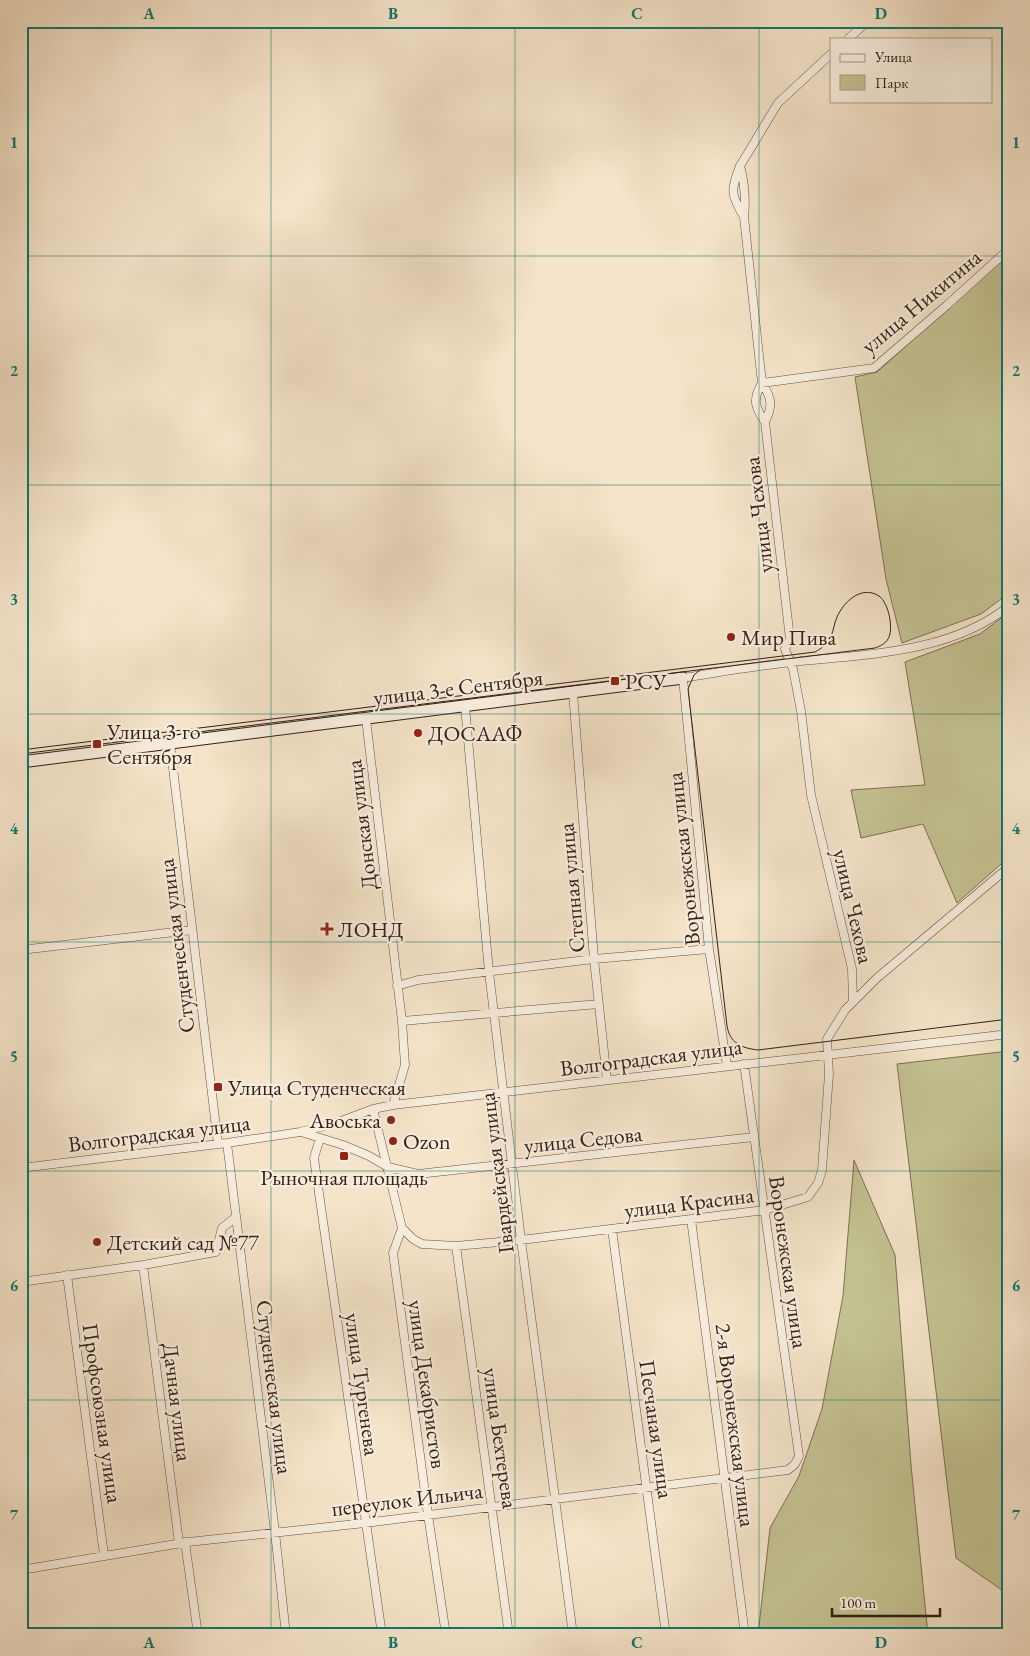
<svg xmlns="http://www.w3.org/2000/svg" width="1030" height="1656" font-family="'EB Garamond',serif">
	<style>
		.green { fill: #c4c292; stroke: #7c7054 }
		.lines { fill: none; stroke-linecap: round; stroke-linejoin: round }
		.street-casing { stroke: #645044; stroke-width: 9 }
		.secondary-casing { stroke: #331f17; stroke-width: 13 }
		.street { stroke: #f8eddd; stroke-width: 8 }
		.secondary { stroke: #f8eddd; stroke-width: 11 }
		.tram { stroke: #331f17; stroke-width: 1 }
		.grid { fill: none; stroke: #0f766e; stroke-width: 1; stroke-opacity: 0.55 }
		.poi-dot { fill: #8f2418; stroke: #f8eddd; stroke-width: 2 }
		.labels { text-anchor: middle; stroke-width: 4.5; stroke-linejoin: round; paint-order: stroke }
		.street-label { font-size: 22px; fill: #331f17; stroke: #f8eddd }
		.poi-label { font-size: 22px; fill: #331f17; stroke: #f8eddd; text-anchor: start }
		.neatline { fill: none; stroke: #0f766e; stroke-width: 2 }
		.grid-label { font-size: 16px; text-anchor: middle; font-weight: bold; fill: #0f766e }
	</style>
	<rect width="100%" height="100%" fill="#f5e4ca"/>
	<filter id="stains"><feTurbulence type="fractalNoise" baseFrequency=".004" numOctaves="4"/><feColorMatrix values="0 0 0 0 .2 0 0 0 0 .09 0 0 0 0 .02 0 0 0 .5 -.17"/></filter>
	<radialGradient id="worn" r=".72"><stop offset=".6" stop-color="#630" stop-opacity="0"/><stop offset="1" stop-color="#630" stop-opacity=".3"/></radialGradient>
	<!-- green -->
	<path class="green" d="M 1009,253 L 1009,593 L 981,614 L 902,643 L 886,579 L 855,377 L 877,372 Z
		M 1009,612 L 1009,857 L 957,903 L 923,824 L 861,838 L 851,790 L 925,785 L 905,662 L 980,634 Z
		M 1009,1051 L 1009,1595 L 956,1558 L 897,1064 Z
		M 854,1160 L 895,1255 L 911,1465 L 928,1635 L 758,1635 L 770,1528 L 799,1476 L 822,1409 L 843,1296 Z"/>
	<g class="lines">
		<!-- street casing -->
		<g class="street-casing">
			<path id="street" d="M 848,39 L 868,21
				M 831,54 L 778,103 L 740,166 C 745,184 746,199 744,217 L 762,383 C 772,398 773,406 765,422 L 790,639 L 785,649 L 793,669 L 801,711 L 811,795 L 852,969 L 853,1002
				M 740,166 C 730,191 731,195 744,217
				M 765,422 C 755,407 752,400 762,383 L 874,368 L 946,306 L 1009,249
				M 573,693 L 594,959 L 607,1080
				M 465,706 L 489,972 L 521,1240 L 573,1635
				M 366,719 L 402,1021 L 405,1065 L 393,1105
				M 170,743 L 218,1144
				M 21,950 L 192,930
				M 397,986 L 418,980 L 594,959 L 709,949
				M 402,1021 L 599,1004
				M 727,1066 L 709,949 L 683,678 C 719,672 756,666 792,662 C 865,654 949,654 1009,606
				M 373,1109 L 402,1228 L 413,1239 L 422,1244 L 456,1246 L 521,1240 L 765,1210 L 808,1197 L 818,1183 L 822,1170 L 829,1074 L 827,1039 L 845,1010 L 877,978 L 1009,867
				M 301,1132 L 343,1145 L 369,1156 L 388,1167 L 418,1174 L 754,1137
				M 320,1138 L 314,1158 L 382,1635
				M 227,1143 L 275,1532 L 286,1635
				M 21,1168 L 227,1143 L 300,1132 L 336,1123 L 373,1109 L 393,1105 C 598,1080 804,1059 1009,1034
				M 691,1219 L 745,1635
				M 402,1228 L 393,1253 L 428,1515 L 446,1635
				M 612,1229 L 666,1635
				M 456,1246 L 509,1635
				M 143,1265 L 179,1543
				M 67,1275 L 104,1555
				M 21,1282 L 143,1265 L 216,1252 L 222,1228 L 236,1217
				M 185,1542 L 198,1635
				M 21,1570 L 188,1542 L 365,1523 L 788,1470 L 795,1464 L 799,1456 L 744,1064"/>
		</g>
		<!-- secondary casing -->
		<g class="secondary-casing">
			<path id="secondary" d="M 21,762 L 683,678"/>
		</g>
		<!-- street -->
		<use href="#street" class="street"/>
		<!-- secondary -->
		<use href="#secondary" class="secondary"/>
		<!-- tram -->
		<path class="tram" d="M 701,669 L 694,675 L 688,689 L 727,1026 C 730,1043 741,1048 758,1050 L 1009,1019
			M 21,750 L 815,652 C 822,648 828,644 831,636 C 834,630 834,623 837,617 C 844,601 862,585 879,596 C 889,603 894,630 888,639 C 885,644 880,646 875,648 L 21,754"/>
	</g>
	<!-- grid -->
	<path class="grid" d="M 271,21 L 271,1635M 515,21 L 515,1635M 759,21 L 759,1635M 21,256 L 1009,256M 21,485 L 1009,485M 21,714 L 1009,714M 21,942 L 1009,942M 21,1171 L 1009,1171M 21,1400 L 1009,1400"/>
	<!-- markers -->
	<g class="poi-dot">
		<circle cx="731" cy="637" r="5"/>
		<rect x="610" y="676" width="10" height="10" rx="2.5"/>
		<circle cx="418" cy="733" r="5"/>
		<rect x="92" y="739" width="10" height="10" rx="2.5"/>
		<path d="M324.5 921.5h5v5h5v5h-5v5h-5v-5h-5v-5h5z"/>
		<rect x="213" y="1082" width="10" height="10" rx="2.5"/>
		<circle cx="391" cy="1120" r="5"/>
		<circle cx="393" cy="1141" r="5"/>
		<rect x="339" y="1151" width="10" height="10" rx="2.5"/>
		<circle cx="97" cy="1242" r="5"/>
	</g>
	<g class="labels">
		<!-- street labels -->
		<g class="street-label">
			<text transform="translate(921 301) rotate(-40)" y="8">улица Никитина</text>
			<text transform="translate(758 515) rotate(-97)" y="8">улица Чехова</text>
			<text transform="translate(458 687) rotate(-7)" y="8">улица 3-е Сентября</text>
			<text transform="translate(361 825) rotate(-97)" y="8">Донская улица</text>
			<text transform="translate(683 859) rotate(-96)" y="8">Воронежская улица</text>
			<text transform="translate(571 888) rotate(-95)" y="8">Степная улица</text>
			<text transform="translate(854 906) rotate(77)" y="8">улица Чехова</text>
			<text transform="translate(176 946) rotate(-97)" y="8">Студенческая улица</text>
			<text transform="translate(651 1057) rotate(-7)" y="8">Волгоградская улица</text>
			<text transform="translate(159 1133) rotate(-7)" y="8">Волгоградская улица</text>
			<text transform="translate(583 1139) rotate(-6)" y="8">улица Седова</text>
			<text transform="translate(496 1173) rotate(-97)" y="8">Гвардейская улица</text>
			<text transform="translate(689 1202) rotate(-7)" y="8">улица Красина</text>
			<text transform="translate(789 1262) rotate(82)" y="8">Воронежская улица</text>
			<text transform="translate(363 1384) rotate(82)" y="8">улица Тургенева</text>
			<text transform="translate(428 1384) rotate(82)" y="8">улица Декабристов</text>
			<text transform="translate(275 1387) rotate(83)" y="8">Студенческая улица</text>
			<text transform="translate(178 1402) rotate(83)" y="8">Дачная улица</text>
			<text transform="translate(103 1413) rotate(82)" y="8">Профсоюзная улица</text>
			<text transform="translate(736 1425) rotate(83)" y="8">2-я Воронежская улица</text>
			<text transform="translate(657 1429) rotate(82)" y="8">Песчаная улица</text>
			<text transform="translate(501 1438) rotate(82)" y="8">улица Бехтерева</text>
			<text transform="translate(407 1499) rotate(-7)" y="8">переулок Ильича</text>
		</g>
		<!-- poi labels -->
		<g class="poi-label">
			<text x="741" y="645">Мир Пива</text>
			<text x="625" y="689">РСУ</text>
			<text x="107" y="739">Улица 3-го<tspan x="107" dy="25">Сентября</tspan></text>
			<text x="428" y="741">ДОСААФ</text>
			<text x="338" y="937">ЛОНД</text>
			<text x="228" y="1095">Улица Студенческая</text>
			<text x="381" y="1128" text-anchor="end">Авоська</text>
			<text x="403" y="1149">Ozon</text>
			<text x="344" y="1185" text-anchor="middle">Рыночная площадь</text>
			<text x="107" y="1250">Детский сад №77</text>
		</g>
	</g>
	<!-- margin -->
	<rect width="1030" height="1656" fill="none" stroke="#f5e4ca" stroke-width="55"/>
	<!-- legend -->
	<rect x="830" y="38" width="162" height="65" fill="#f8eddd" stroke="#a99b8e"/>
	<rect x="840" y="54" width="25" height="8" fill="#f8eddd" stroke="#a99b8e"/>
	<text x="875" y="62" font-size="15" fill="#331f17">Улица</text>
	<rect x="840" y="75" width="25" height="15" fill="#c4c292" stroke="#a99b8e"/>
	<text x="875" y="88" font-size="15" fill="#331f17">Парк</text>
	<!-- scale -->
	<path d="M832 1608v8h108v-8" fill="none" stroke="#331f17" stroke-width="2.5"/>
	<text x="840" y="1608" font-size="15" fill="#331f17" stroke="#f8eddd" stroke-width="4" paint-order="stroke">100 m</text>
	<rect x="28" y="28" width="974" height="1600" class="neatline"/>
	<g class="grid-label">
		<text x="149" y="19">A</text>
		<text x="393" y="19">B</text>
		<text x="637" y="19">C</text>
		<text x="881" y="19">D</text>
		<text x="14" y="148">1</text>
		<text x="1016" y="148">1</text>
		<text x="14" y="376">2</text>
		<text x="1016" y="376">2</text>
		<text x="14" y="605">3</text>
		<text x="1016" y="605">3</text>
		<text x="14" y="834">4</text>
		<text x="1016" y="834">4</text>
		<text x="14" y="1062">5</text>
		<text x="1016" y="1062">5</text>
		<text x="14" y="1291">6</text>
		<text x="1016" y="1291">6</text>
		<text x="14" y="1520">7</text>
		<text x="1016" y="1520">7</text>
		<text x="149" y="1648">A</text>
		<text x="393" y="1648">B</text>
		<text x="637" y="1648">C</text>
		<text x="881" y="1648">D</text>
	</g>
	<rect width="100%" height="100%" filter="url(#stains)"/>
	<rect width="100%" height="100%" fill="url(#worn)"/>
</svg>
